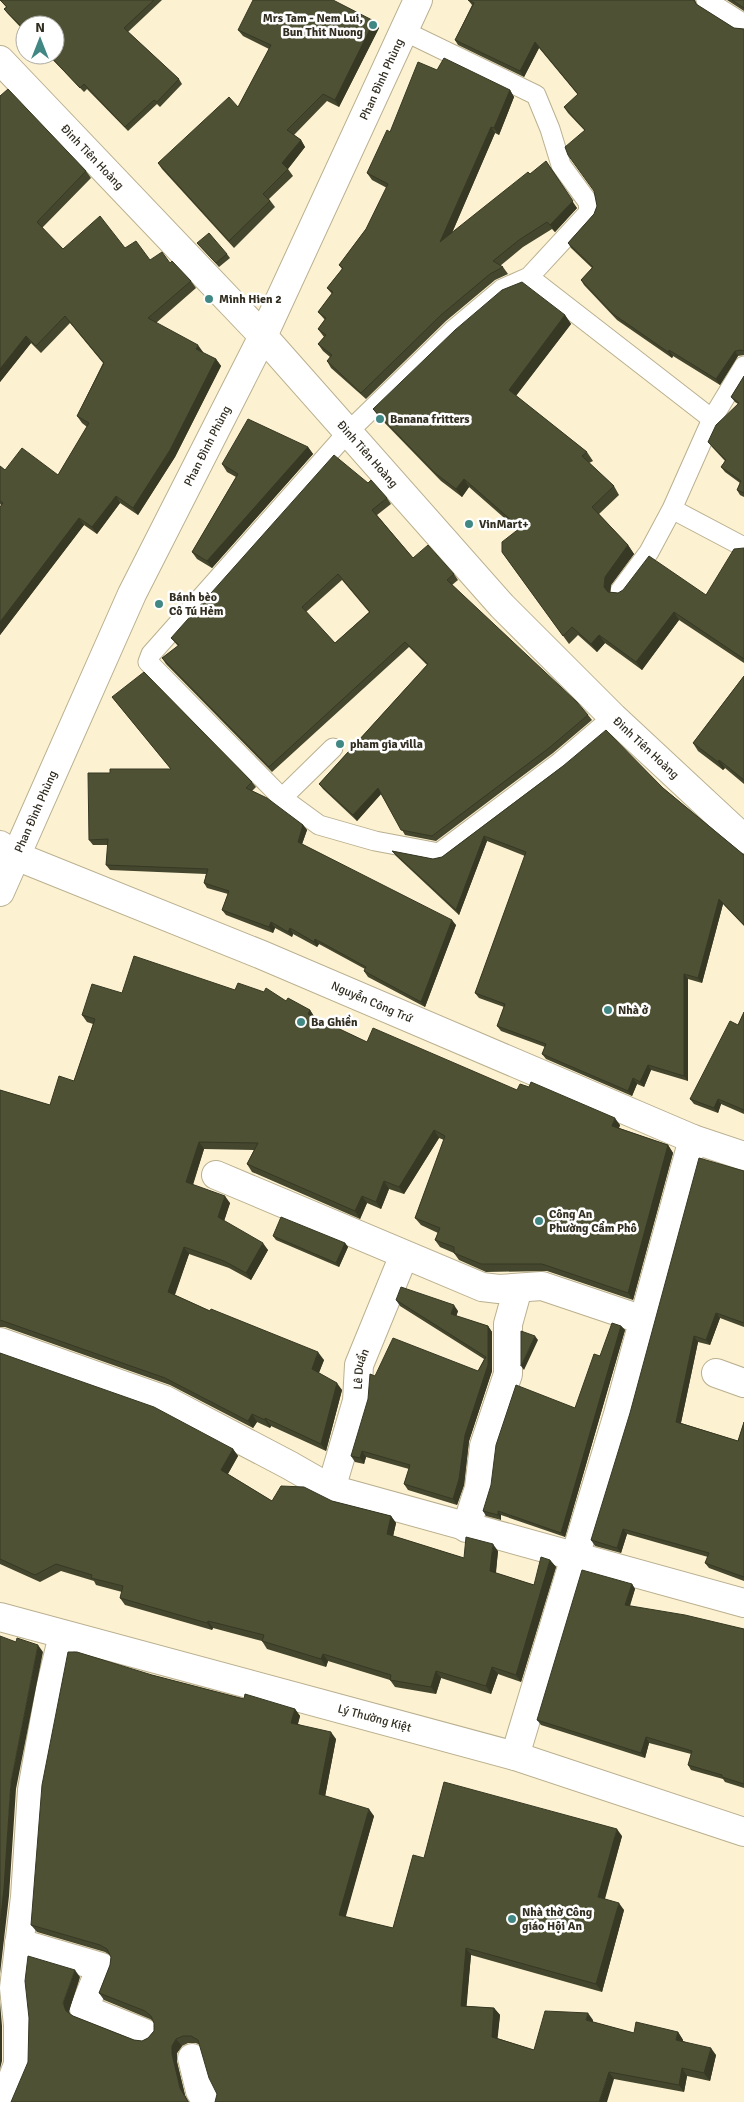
<svg xmlns="http://www.w3.org/2000/svg" width="744" height="2102" font-family="Signika,sans-serif">
	<style>
		.lines { fill: none; stroke-linecap: round; stroke-linejoin: round }
		.service-casing { stroke: #bab090; stroke-width: 21 }
		.minor-casing { stroke: #bab090; stroke-width: 30 }
		.tertiary-casing { stroke: #bab090; stroke-width: 30 }
		.secondary-casing { stroke: #bab090; stroke-width: 30 }
		.service { stroke: #fff; stroke-width: 19 }
		.minor { stroke: #fff; stroke-width: 28 }
		.tertiary { stroke: #fff; stroke-width: 28 }
		.secondary { stroke: #fff; stroke-width: 28 }
		.wall { fill: #44462d; fill-rule: evenodd }
		.shaded-wall { fill: #373924 }
		.building { fill: #4f5134; stroke: #373924; fill-rule: evenodd }
		.poi-dot { fill: #418884; stroke: #fff; stroke-width: 2 }
		.labels { text-anchor: middle; stroke-width: 5; stroke-linejoin: round; paint-order: stroke }
		.poi-label { font-size: 12px; font-weight: bold; fill: #322e21; stroke: #fff; text-anchor: start }
		.street-label { font-size: 12px; fill: #322e21; stroke: #fff }
	</style>
	<rect width="100%" height="100%" fill="#fcf1d0"/>
	<g class="lines">
		<!-- service casing -->
		<g class="service-casing">
			<path id="service" d="M 706,0 L 744,24
				M 404,31 L 536,95 L 550,129 L 561,165 L 588,202 L 589,212 L 529,277 L 502,289 L 453,330 L 347,433 L 151,654 L 148,662 L 282,798 L 319,825 L 375,841 L 439,853 L 560,762 L 613,717
				M 529,277 L 712,419
				M 744,366 L 712,419 L 672,509 L 744,547
				M 620,591 L 649,552 L 672,509
				M 282,798 L 333,748"/>
		</g>
		<!-- minor casing -->
		<g class="minor-casing">
			<g id="minor">
				<path id="s1" d="M 0,60 L 263,336 L 502,606 L 613,717 L 744,839"/>
				<path id="s2" d="M 0,845 L 16,856 L 262,955 L 693,1139 L 744,1156"/>
				<path d="M 216,1175 L 482,1287 L 499,1289 L 542,1286 L 643,1320"/>
				<path d="M 0,1342 L 165,1400 L 289,1465 L 331,1489 L 744,1603"/>
				<path d="M 716,1373 L 744,1383"/>
				<path id="s3" d="M 331,1489 L 357,1401 L 359,1365 L 404,1255"/>
				<path d="M 466,1528 L 479,1488 L 484,1446 L 508,1374 L 508,1324 L 518,1288"/>
				<path d="M 515,1756 L 618,1414 L 693,1139"/>
				<path d="M 19,1943 L 101,1967 L 84,2009 L 144,2033"/>
				<path d="M 192,2058 L 200,2091 L 207,2102"/>
				<path d="M 4,2102 L 18,2064 L 18,2025 L 14,1988 L 25,1897 L 32,1790 L 50,1689 L 63,1635"/>
			</g>
		</g>
		<!-- tertiary casing -->
		<g class="tertiary-casing">
			<g id="tertiary">
				<path id="s4" d="M 0,892 L 132,594 L 263,336 L 418,0"/>
			</g>
		</g>
		<!-- secondary casing -->
		<g class="secondary-casing">
			<g id="secondary">
				<path id="s5" d="M 0,1617 L 515,1756 L 744,1832"/>
			</g>
		</g>
		<!-- service -->
		<use href="#service" class="service"/>
		<!-- minor -->
		<use href="#minor" class="minor"/>
		<!-- tertiary -->
		<use href="#tertiary" class="tertiary"/>
		<!-- secondary -->
		<use href="#secondary" class="secondary"/>
	</g>
	<!-- wall -->
	<path class="wall" d="M 0,0 L 162,0 L 128,32 L 179,79 L 182,84 L 160,107 L 157,104 L 128,131 L 87,89 L 84,92 L 48,55 L 55,55 L 25,25 L 25,32 L 7,13 L 4,9 L 6,7 Z
		M 468,0 L 695,0 L 697,5 L 734,28 L 744,29 L 744,355 L 738,356 L 720,385 L 673,356 L 672,358 L 617,320 L 584,285 L 581,280 L 592,268 L 571,248 L 568,243 L 594,214 L 597,206 L 585,131 L 568,113 L 564,107 L 578,95 L 539,48 L 524,77 L 458,45 L 455,40 L 472,5 Z
		M 727,0 L 744,0 L 744,11 Z
		M 379,28 L 339,107 L 327,101 L 294,135 L 301,140 L 305,147 L 288,169 L 293,176 L 269,199 L 275,207 L 234,248 L 162,169 L 158,163 L 238,107 L 269,49 L 243,36 L 238,30 Z
		M 437,70 L 510,90 L 514,97 L 499,135 L 495,133 L 452,233 L 530,174 L 577,208 L 555,232 L 552,229 L 523,247 L 500,266 L 503,267 L 508,274 L 495,280 L 446,321 L 366,399 L 331,368 L 327,361 L 330,357 L 323,351 L 318,344 L 324,337 L 318,329 L 325,320 L 318,312 L 332,294 L 327,288 L 342,269 L 339,265 L 366,229 L 387,188 L 372,180 L 367,173 L 390,132 Z
		M 0,96 L 86,171 L 91,178 L 42,228 L 63,249 L 125,248 L 150,260 L 170,263 L 191,281 L 196,288 L 156,323 L 203,352 L 202,353 L 216,359 L 221,366 L 175,457 L 138,515 L 120,503 L 97,534 L 84,525 L 0,635 L 0,507 L 1,505 L 0,504 L 0,466 L 5,470 L 58,475 L 87,427 L 82,423 L 77,416 L 103,363 L 70,323 L 41,353 L 31,343 L 0,382 Z
		M 197,243 L 227,254 L 230,258 L 219,267 Z
		M 565,315 L 571,324 L 516,396 L 587,452 L 593,461 L 589,463 L 614,486 L 619,495 L 599,514 L 628,545 L 634,554 L 611,585 L 610,592 L 618,593 L 706,595 L 744,548 L 744,663 L 679,620 L 642,670 L 605,643 L 597,652 L 578,635 L 569,644 L 502,552 L 518,530 L 469,487 L 462,497 L 441,481 L 379,417 L 373,409 Z
		M 744,376 L 744,497 L 740,495 L 737,490 L 740,483 L 725,472 L 721,467 L 725,461 L 712,447 L 708,442 L 738,404 L 735,402 L 731,397 Z
		M 308,447 L 313,454 L 212,568 L 197,559 L 192,552 L 236,477 L 227,472 L 222,464 Z
		M 387,498 L 391,504 L 377,515 L 413,558 L 454,574 L 458,580 L 452,585 L 588,715 L 592,720 L 553,753 L 436,841 L 405,835 L 381,794 L 357,821 L 323,789 L 319,784 L 427,665 L 409,647 L 272,772 L 166,664 L 162,658 L 178,646 L 171,638 ZM 342,580 L 369,612 L 335,643 L 306,612 Z
		M 744,676 L 744,784 L 725,768 L 723,770 L 698,751 L 693,743 Z
		M 112,697 L 252,782 L 256,787 L 252,791 L 303,825 L 307,830 L 302,844 L 456,925 L 425,1007 L 368,977 L 364,971 L 365,969 L 319,944 L 317,947 L 293,934 L 292,937 L 275,928 L 273,933 L 226,915 L 222,910 L 228,894 L 207,888 L 204,883 L 206,874 L 110,870 L 106,865 L 108,845 L 93,845 L 89,840 L 110,773 L 171,769 Z
		M 563,766 L 663,788 L 744,855 L 744,926 L 723,904 L 702,983 L 688,979 L 688,1081 L 651,1070 L 644,1087 L 637,1084 L 632,1096 L 546,1059 L 542,1054 L 545,1047 L 501,1031 L 497,1026 L 504,1007 L 479,998 L 475,993 L 525,856 L 487,841 L 459,915 L 396,856 L 392,851 L 433,859 L 442,857 Z
		M 235,990 L 286,1001 L 310,1010 L 315,1018 L 367,1042 L 517,1090 L 620,1125 L 619,1128 L 668,1145 L 673,1153 L 633,1300 L 547,1271 L 486,1272 L 459,1260 L 454,1253 L 440,1247 L 435,1240 L 438,1233 L 421,1225 L 415,1218 L 444,1140 L 439,1138 L 404,1194 L 389,1189 L 381,1209 L 367,1203 L 360,1219 L 252,1172 L 247,1164 L 254,1150 L 204,1149 L 193,1185 L 230,1203 L 224,1221 L 268,1250 L 251,1280 L 229,1268 L 189,1254 L 175,1295 L 210,1311 L 324,1360 L 319,1373 L 342,1390 L 326,1451 L 271,1426 L 270,1428 L 257,1422 L 253,1428 L 170,1385 L 5,1327 L 0,1327 L 0,1090 L 50,1105 L 74,1081 L 93,1024 L 87,1022 L 82,1015 L 122,993 Z
		M 744,1012 L 744,1114 L 721,1104 L 718,1113 L 694,1104 L 690,1099 L 738,1025 Z
		M 744,1171 L 744,1327 L 720,1318 L 710,1345 L 698,1342 L 681,1423 L 738,1441 L 744,1422 L 744,1581 L 709,1568 L 705,1563 L 708,1557 L 627,1534 L 621,1553 L 595,1546 L 591,1540 Z
		M 273,1236 L 345,1243 L 348,1247 L 339,1267 L 276,1240 Z
		M 396,1300 L 458,1311 L 456,1316 L 488,1326 L 492,1332 L 492,1371 L 469,1441 L 464,1485 L 457,1505 L 408,1490 L 404,1484 L 409,1469 L 366,1457 L 364,1464 L 355,1462 L 351,1456 L 478,1371 L 484,1359 L 400,1306 Z
		M 621,1326 L 625,1330 L 565,1537 L 501,1515 L 501,1520 L 486,1516 L 483,1511 L 575,1408 L 600,1356 Z
		M 0,1353 L 233,1449 L 238,1456 L 228,1474 L 272,1501 L 332,1501 L 391,1516 L 396,1523 L 393,1536 L 464,1558 L 498,1551 L 496,1573 L 534,1585 L 550,1560 L 556,1567 L 521,1682 L 498,1674 L 491,1694 L 441,1678 L 436,1694 L 395,1687 L 390,1680 L 328,1661 L 326,1667 L 267,1649 L 262,1641 L 213,1628 L 212,1630 L 125,1605 L 120,1598 L 122,1592 L 96,1585 L 94,1581 L 61,1571 L 40,1582 L 0,1564 Z
		M 632,1584 L 635,1589 L 630,1606 L 744,1629 L 744,1788 L 725,1782 L 723,1779 L 691,1770 L 688,1765 L 691,1754 L 649,1743 L 645,1758 L 541,1725 L 537,1720 Z
		M 152,1675 L 244,1699 L 295,1709 L 300,1716 L 298,1724 L 336,1739 L 325,1796 L 374,1816 L 345,1917 L 393,1928 L 424,1858 L 622,1836 L 605,1899 L 624,1910 L 602,1992 L 471,1955 L 466,2006 L 494,2008 L 500,2015 L 497,2038 L 534,2050 L 593,2020 L 593,2022 L 634,2033 L 678,2032 L 683,2040 L 683,2041 L 716,2055 L 710,2081 L 687,2076 L 684,2092 L 614,2079 L 217,2094 L 200,2045 L 196,2043 L 188,2043 L 182,2046 L 177,2053 L 177,2062 L 185,2095 L 11,2102 L 80,1977 L 69,2011 L 70,2014 L 73,2016 L 134,2040 L 142,2041 L 148,2038 L 154,2031 L 154,2023 L 153,2021 L 150,2019 L 104,2000 L 99,1993 L 110,1965 L 111,1957 L 110,1955 L 105,1952 L 37,1932 L 31,1925 Z"/>
	<!-- shaded-wall -->
	<path class="shaded-wall" d="M 374,21 L 379,28 L 339,107 L 335,100 Z
		M 535,42 L 539,48 L 524,77 L 520,71 Z
		M 510,90 L 514,97 L 499,135 L 494,128 Z
		M 491,127 L 495,133 L 445,249 L 440,242 Z
		M 301,140 L 305,147 L 287,170 L 282,163 Z
		M 546,161 L 577,208 L 555,232 L 550,225 Z
		M 565,315 L 571,324 L 514,398 L 509,390 Z
		M 26,336 L 31,343 L 0,382 L 0,369 Z
		M 198,345 L 203,352 L 201,356 L 196,349 Z
		M 669,350 L 673,356 L 672,358 L 668,352 Z
		M 735,351 L 738,356 L 720,385 L 716,379 Z
		M 216,359 L 221,366 L 175,457 L 138,515 L 133,508 Z
		M 308,447 L 313,454 L 212,568 L 207,561 Z
		M 464,479 L 469,487 L 462,497 L 456,489 Z
		M 116,496 L 120,503 L 97,534 L 92,527 Z
		M 79,518 L 84,525 L 0,635 L 0,622 Z
		M 628,545 L 634,554 L 611,585 L 610,595 L 604,587 L 605,577 Z
		M 674,612 L 679,620 L 642,670 L 636,662 Z
		M 599,635 L 605,643 L 597,652 L 591,644 Z
		M 719,760 L 725,768 L 723,770 L 718,762 Z
		M 378,788 L 381,794 L 357,821 L 353,815 Z
		M 303,825 L 307,830 L 301,847 L 298,842 Z
		M 484,836 L 487,841 L 459,915 L 456,910 Z
		M 719,899 L 723,904 L 702,983 L 698,978 Z
		M 452,920 L 456,925 L 425,1007 L 421,1002 Z
		M 271,922 L 275,928 L 273,933 L 269,927 Z
		M 290,928 L 293,934 L 292,937 L 288,932 Z
		M 315,939 L 319,944 L 317,947 L 314,942 Z
		M 684,974 L 688,979 L 688,1081 L 684,1076 Z
		M 310,1010 L 315,1018 L 308,1014 Z
		M 648,1065 L 651,1070 L 644,1087 L 640,1082 Z
		M 633,1078 L 637,1084 L 632,1096 L 628,1091 Z
		M 718,1099 L 721,1104 L 718,1113 L 714,1108 Z
		M 615,1118 L 620,1125 L 617,1133 L 612,1126 Z
		M 434,1130 L 439,1138 L 404,1194 L 399,1187 Z
		M 199,1142 L 204,1149 L 191,1190 L 186,1182 Z
		M 668,1145 L 673,1153 L 633,1300 L 628,1293 Z
		M 384,1181 L 389,1189 L 381,1209 L 376,1202 Z
		M 225,1196 L 230,1203 L 223,1224 L 218,1217 Z
		M 362,1196 L 367,1203 L 360,1219 L 355,1211 Z
		M 263,1243 L 268,1250 L 251,1280 L 246,1273 Z
		M 345,1243 L 348,1247 L 339,1267 L 336,1263 Z
		M 184,1247 L 189,1254 L 173,1299 L 168,1292 Z
		M 454,1305 L 458,1311 L 455,1320 L 451,1314 Z
		M 716,1313 L 720,1318 L 710,1345 L 706,1340 Z
		M 488,1326 L 492,1332 L 492,1371 L 469,1441 L 464,1485 L 457,1505 L 453,1499 L 465,1435 L 488,1365 Z
		M 621,1326 L 625,1330 L 565,1537 L 561,1533 Z
		M 535,1336 L 538,1340 L 524,1370 L 521,1366 Z
		M 694,1336 L 698,1342 L 680,1427 L 676,1422 Z
		M 318,1352 L 324,1360 L 317,1377 L 312,1369 Z
		M 337,1383 L 342,1390 L 326,1451 L 321,1444 Z
		M 252,1414 L 257,1422 L 253,1428 L 248,1421 Z
		M 265,1418 L 271,1426 L 270,1428 L 265,1420 Z
		M 233,1449 L 238,1456 L 226,1477 L 221,1470 Z
		M 362,1451 L 366,1457 L 364,1464 L 360,1458 Z
		M 498,1511 L 501,1515 L 501,1520 L 498,1515 Z
		M 391,1516 L 396,1523 L 392,1541 L 387,1534 Z
		M 623,1529 L 627,1534 L 621,1553 L 617,1548 Z
		M 493,1544 L 498,1551 L 495,1579 L 490,1571 Z
		M 550,1560 L 556,1567 L 521,1682 L 516,1675 Z
		M 632,1584 L 635,1589 L 628,1610 L 625,1605 Z
		M 208,1621 L 213,1628 L 212,1630 L 207,1623 Z
		M 38,1645 L 43,1652 L 16,1789 L 9,1896 L 0,1974 L 0,1924 L 11,1782 Z
		M 323,1654 L 328,1661 L 326,1667 L 321,1659 Z
		M 492,1667 L 498,1674 L 491,1694 L 486,1686 Z
		M 436,1671 L 441,1678 L 436,1694 L 431,1687 Z
		M 295,1709 L 300,1716 L 296,1730 L 291,1723 Z
		M 331,1732 L 336,1739 L 324,1802 L 319,1794 Z
		M 646,1737 L 649,1743 L 645,1758 L 641,1753 Z
		M 369,1809 L 374,1816 L 344,1923 L 339,1915 Z
		M 617,1829 L 622,1836 L 603,1904 L 598,1897 Z
		M 619,1903 L 624,1910 L 602,1992 L 596,1984 Z
		M 466,1948 L 471,1955 L 466,2013 L 461,2006 Z
		M 75,1970 L 80,1977 L 69,2011 L 71,2018 L 66,2011 L 63,2003 Z
		M 0,2002 L 2,2026 L 2,2061 L 0,2069 Z
		M 494,2008 L 500,2015 L 497,2044 L 492,2037 Z
		M 588,2013 L 593,2020 L 592,2027 L 586,2020 Z
		M 678,2032 L 683,2040 L 681,2047 L 676,2040 Z
		M 176,2039 L 182,2046 L 177,2053 L 177,2062 L 185,2095 L 189,2102 L 188,2102 L 180,2088 L 172,2054 L 172,2046 Z
		M 711,2048 L 716,2055 L 710,2081 L 704,2073 Z
		M 682,2068 L 687,2076 L 684,2092 L 679,2085 Z
		M 609,2072 L 614,2079 L 607,2102 L 599,2102 Z"/>
	<!-- building -->
	<path class="building" d="M 0,0 L 154,0 L 124,28 L 179,79 L 157,102 L 154,100 L 125,127 L 84,84 L 80,88 L 49,55 L 55,55 L 55,25 L 25,25 L 25,30 L 4,9 L 7,7 Z
		M 253,0 L 333,0 L 374,21 L 335,100 L 323,94 L 287,130 L 301,140 L 282,163 L 288,169 L 263,194 L 270,201 L 229,241 L 158,163 L 229,97 L 238,107 L 271,45 L 238,30 Z
		M 468,0 L 694,0 L 696,4 L 734,28 L 744,29 L 744,351 L 741,350 L 735,351 L 716,379 L 669,350 L 668,352 L 613,314 L 581,280 L 593,267 L 568,243 L 594,214 L 597,206 L 594,191 L 568,155 L 565,147 L 585,130 L 564,107 L 578,94 L 535,42 L 520,71 L 455,40 L 474,3 Z
		M 732,0 L 744,0 L 744,8 Z
		M 444,58 L 510,90 L 494,128 L 491,127 L 440,242 L 528,172 L 530,174 L 546,161 L 573,201 L 550,225 L 547,222 L 519,240 L 493,261 L 503,267 L 490,274 L 441,315 L 361,393 L 327,361 L 332,355 L 318,344 L 326,335 L 318,329 L 326,318 L 318,312 L 333,292 L 327,288 L 343,268 L 339,265 L 366,229 L 388,184 L 367,173 L 387,130 L 390,132 L 418,62 L 437,70 Z
		M 8,89 L 86,171 L 37,222 L 63,249 L 100,216 L 125,248 L 136,241 L 150,260 L 162,252 L 170,263 L 172,261 L 191,281 L 148,318 L 198,345 L 196,349 L 216,359 L 170,450 L 133,508 L 116,496 L 92,527 L 79,518 L 0,622 L 0,507 L 3,503 L 0,501 L 0,466 L 5,470 L 22,448 L 58,475 L 89,423 L 77,416 L 104,363 L 65,316 L 36,346 L 26,336 L 0,369 L 0,96 Z
		M 209,233 L 227,254 L 216,263 L 197,243 Z
		M 522,282 L 565,315 L 509,390 L 587,452 L 582,456 L 614,486 L 592,507 L 628,545 L 605,577 L 604,587 L 608,592 L 618,593 L 623,590 L 649,556 L 706,595 L 734,549 L 744,548 L 744,659 L 674,612 L 636,662 L 599,635 L 591,644 L 572,627 L 563,636 L 502,552 L 502,542 L 520,528 L 464,479 L 456,489 L 435,473 L 373,409 L 455,330 L 502,290 Z
		M 744,376 L 744,493 L 737,490 L 741,481 L 721,467 L 726,460 L 708,442 L 716,425 L 739,403 L 731,397 Z
		M 248,419 L 308,447 L 207,561 L 192,552 L 238,474 L 222,464 Z
		M 334,455 L 368,483 L 371,480 L 387,498 L 372,510 L 413,558 L 428,545 L 454,574 L 447,580 L 577,702 L 588,715 L 549,748 L 432,836 L 401,830 L 378,788 L 353,815 L 319,784 L 428,664 L 405,642 L 269,767 L 162,658 L 179,645 L 171,638 ZM 338,574 L 370,612 L 335,643 L 302,607 Z
		M 144,672 L 252,782 L 246,788 L 267,798 L 303,825 L 298,842 L 452,920 L 421,1002 L 364,971 L 366,967 L 315,939 L 314,942 L 290,928 L 288,932 L 271,922 L 269,927 L 222,910 L 229,891 L 204,883 L 208,869 L 106,865 L 108,839 L 89,840 L 88,773 L 110,773 L 110,769 L 171,769 L 112,697 Z
		M 744,676 L 744,780 L 719,760 L 718,762 L 693,743 Z
		M 606,730 L 663,788 L 744,855 L 744,925 L 719,899 L 698,978 L 684,974 L 684,1076 L 648,1065 L 640,1082 L 633,1078 L 628,1091 L 542,1054 L 546,1044 L 497,1026 L 505,1004 L 475,993 L 526,852 L 484,836 L 456,910 L 392,851 L 433,859 L 442,857 L 563,766 Z
		M 134,956 L 235,990 L 238,983 L 264,992 L 266,988 L 286,1001 L 288,998 L 310,1010 L 308,1014 L 367,1042 L 373,1028 L 517,1090 L 520,1084 L 529,1087 L 531,1082 L 615,1118 L 612,1126 L 668,1145 L 628,1293 L 542,1264 L 481,1264 L 454,1253 L 454,1247 L 435,1240 L 440,1228 L 415,1218 L 445,1136 L 434,1130 L 399,1187 L 384,1181 L 376,1202 L 362,1196 L 355,1211 L 247,1164 L 258,1143 L 199,1142 L 186,1182 L 225,1196 L 218,1217 L 263,1243 L 246,1273 L 224,1261 L 184,1247 L 168,1292 L 210,1311 L 211,1309 L 318,1352 L 312,1369 L 337,1383 L 321,1444 L 265,1418 L 265,1420 L 252,1414 L 248,1421 L 165,1378 L 0,1320 L 0,1090 L 50,1105 L 59,1076 L 74,1081 L 95,1019 L 82,1015 L 92,984 L 122,993 Z
		M 744,1012 L 744,1110 L 718,1099 L 714,1108 L 690,1099 L 730,1021 L 738,1025 Z
		M 699,1158 L 744,1171 L 744,1323 L 716,1313 L 706,1340 L 694,1336 L 676,1422 L 738,1441 L 744,1422 L 744,1577 L 705,1563 L 709,1553 L 623,1529 L 617,1548 L 591,1540 L 630,1413 Z
		M 281,1217 L 345,1243 L 336,1263 L 273,1236 Z
		M 401,1287 L 454,1305 L 451,1314 L 488,1326 L 488,1365 L 465,1435 L 459,1479 L 453,1499 L 404,1484 L 410,1465 L 362,1451 L 360,1458 L 351,1456 L 368,1399 L 370,1374 L 375,1376 L 393,1338 L 478,1371 L 486,1357 L 396,1300 Z
		M 612,1323 L 621,1326 L 561,1533 L 498,1511 L 498,1515 L 483,1511 L 491,1485 L 496,1445 L 516,1385 L 575,1408 L 594,1354 L 600,1356 Z
		M 521,1331 L 535,1336 L 521,1366 Z
		M 0,1353 L 154,1407 L 233,1449 L 221,1470 L 272,1501 L 281,1486 L 304,1487 L 332,1501 L 391,1516 L 387,1534 L 464,1558 L 466,1537 L 493,1544 L 490,1571 L 534,1585 L 541,1557 L 550,1560 L 516,1675 L 492,1667 L 486,1686 L 436,1671 L 431,1687 L 390,1680 L 391,1675 L 323,1654 L 321,1659 L 262,1641 L 264,1635 L 208,1621 L 207,1623 L 120,1598 L 123,1586 L 91,1578 L 92,1575 L 56,1564 L 35,1575 L 0,1559 Z
		M 582,1570 L 632,1584 L 625,1605 L 685,1615 L 744,1629 L 744,1784 L 722,1777 L 722,1775 L 688,1765 L 692,1751 L 646,1737 L 641,1753 L 537,1720 Z
		M 0,1636 L 16,1642 L 17,1638 L 38,1645 L 11,1782 L 4,1888 L 0,1924 Z
		M 68,1652 L 77,1652 L 152,1675 L 244,1699 L 245,1694 L 295,1709 L 291,1723 L 331,1732 L 319,1794 L 369,1809 L 339,1915 L 393,1928 L 413,1855 L 424,1858 L 444,1782 L 617,1829 L 598,1897 L 619,1903 L 596,1984 L 466,1948 L 461,2006 L 494,2008 L 492,2037 L 534,2050 L 545,2011 L 588,2013 L 586,2020 L 634,2033 L 636,2022 L 678,2032 L 676,2040 L 711,2048 L 704,2073 L 682,2068 L 679,2085 L 609,2072 L 599,2102 L 215,2102 L 217,2094 L 209,2078 L 198,2040 L 191,2036 L 183,2036 L 176,2039 L 172,2046 L 172,2054 L 180,2088 L 188,2102 L 11,2102 L 28,2062 L 29,2018 L 25,1981 L 28,1956 L 75,1970 L 63,2003 L 66,2011 L 73,2016 L 134,2040 L 142,2041 L 148,2038 L 154,2031 L 154,2023 L 151,2016 L 145,2011 L 99,1993 L 110,1965 L 111,1957 L 107,1949 L 100,1945 L 31,1925 L 42,1785 Z"/>
	<!-- markers -->
	<g class="poi-dot">
		<circle cx="373" cy="25" r="5"/>
		<circle cx="209" cy="299" r="5"/>
		<circle cx="380" cy="419" r="5"/>
		<circle cx="469" cy="524" r="5"/>
		<circle cx="159" cy="604" r="5"/>
		<circle cx="340" cy="744" r="5"/>
		<circle cx="608" cy="1010" r="5"/>
		<circle cx="301" cy="1022" r="5"/>
		<circle cx="539" cy="1221" r="5"/>
		<circle cx="512" cy="1919" r="5"/>
	</g>
	<g class="labels">
		<!-- poi labels -->
		<g class="poi-label">
			<text x="363" y="22" text-anchor="end">Mrs Tam - Nem Lui,<tspan x="363" dy="14">Bun Thit Nuong</tspan></text>
			<text x="219" y="303">Minh Hien 2</text>
			<text x="390" y="423">Banana fritters</text>
			<text x="479" y="528">VinMart+</text>
			<text x="169" y="601">Bánh bèo<tspan x="169" dy="14">Cô Tú Hẻm</tspan></text>
			<text x="350" y="748">pham gia villa</text>
			<text x="618" y="1014">Nhà ở</text>
			<text x="311" y="1026">Ba Ghiền</text>
			<text x="549" y="1218">Công An<tspan x="549" dy="14">Phường Cẩm Phô</tspan></text>
			<text x="522" y="1916">Nhà thờ Công<tspan x="522" dy="14">giáo Hội An</tspan></text>
		</g>
		<!-- street labels -->
		<g class="street-label">
			<text dy="4" stroke="none"><textPath href="#s4" startOffset="898">Phan Đình Phùng</textPath></text>
			<text dy="4" stroke="none"><textPath href="#s1" startOffset="134">Đinh Tiên Hoàng</textPath></text>
			<text dy="4" stroke="none"><textPath href="#s4" startOffset="492">Phan Đình Phùng</textPath></text>
			<text dy="4" stroke="none"><textPath href="#s1" startOffset="539">Đinh Tiên Hoàng</textPath></text>
			<text dy="4" stroke="none"><textPath href="#s1" startOffset="944">Đinh Tiên Hoàng</textPath></text>
			<text dy="4" stroke="none"><textPath href="#s4" startOffset="88">Phan Đình Phùng</textPath></text>
			<text dy="4" stroke="none"><textPath href="#s2" startOffset="404">Nguyễn Công Trứ</textPath></text>
			<text dy="4" stroke="none"><textPath href="#s3" startOffset="124">Lê Duẩn</textPath></text>
			<text dy="4" stroke="none"><textPath href="#s5" startOffset="388">Lý Thường Kiệt</textPath></text>
		</g>
	</g>
	<!-- north arrow -->
	<g transform="translate(40 40)"><circle r="24" fill="#ffffff" stroke="#adaba6"/>
	<path d="M0-4L9 19L0 12L-9 19Z" fill="#418884"/>
	<text y="-8" font-size="14" font-weight="bold" text-anchor="middle" fill="#322e21">N</text>
	</g>
</svg>
